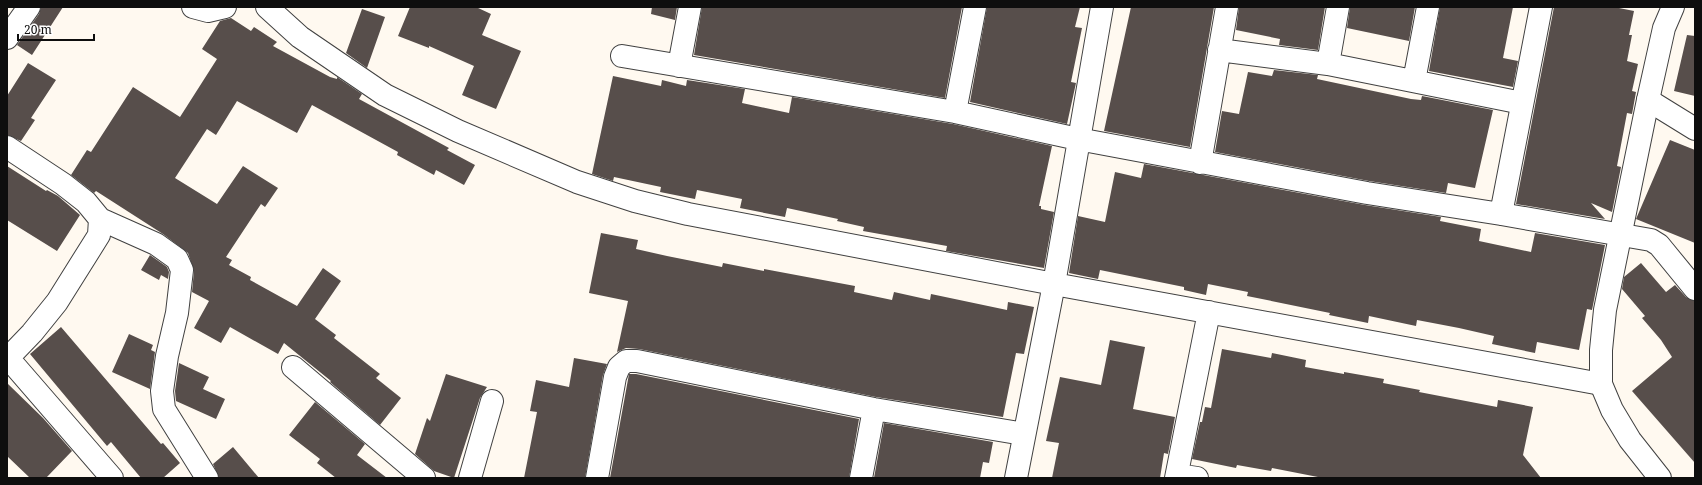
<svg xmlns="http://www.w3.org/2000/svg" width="1702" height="485" font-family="'Noto Serif',serif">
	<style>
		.building { fill: #574e4b }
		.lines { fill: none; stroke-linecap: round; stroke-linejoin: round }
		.minor-casing { stroke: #414141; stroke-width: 24 }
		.tertiary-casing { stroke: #414141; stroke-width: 24 }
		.minor { stroke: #fff; stroke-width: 22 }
		.tertiary { stroke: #fff; stroke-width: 22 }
	</style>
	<rect width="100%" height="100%" fill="#fff9f0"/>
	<!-- building -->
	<path class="building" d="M 41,7 L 63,7 L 32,55 L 17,45 L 39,14 Z
		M 410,7 L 476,7 L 491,14 L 482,35 L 521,51 L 496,109 L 462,95 L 474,66 L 429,46 L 429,48 L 398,36 Z
		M 652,7 L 677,7 L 675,20 L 651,14 Z
		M 702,7 L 962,7 L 945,98 L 694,55 Z
		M 987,7 L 1080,7 L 1075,27 L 1082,28 L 1071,82 L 1076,83 L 1067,124 L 970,102 Z
		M 1131,7 L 1214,7 L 1190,147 L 1104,131 Z
		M 1239,7 L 1325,7 L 1318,50 L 1279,45 L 1280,39 L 1236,30 Z
		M 1350,7 L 1415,7 L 1409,41 L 1347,28 Z
		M 1440,7 L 1513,7 L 1503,58 L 1518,61 L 1513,87 L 1429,71 Z
		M 1554,7 L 1614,7 L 1634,11 L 1629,35 L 1632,35 L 1627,61 L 1638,64 L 1632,91 L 1636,92 L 1632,114 L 1627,113 L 1617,166 L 1621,167 L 1612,212 L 1591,203 L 1605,219 L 1516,204 Z
		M 362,9 L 385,17 L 367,68 L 346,53 Z
		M 231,18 L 251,31 L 254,27 L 277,42 L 273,46 L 330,77 L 337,79 L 337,77 L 362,94 L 359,99 L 449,148 L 447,150 L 475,165 L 464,185 L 436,170 L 434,175 L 397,155 L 398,152 L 312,105 L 297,133 L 237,101 L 216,135 L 207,129 L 175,178 L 217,204 L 243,166 L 278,188 L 265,207 L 261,204 L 226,257 L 232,260 L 229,265 L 251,277 L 250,280 L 297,306 L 323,268 L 341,281 L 315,319 L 336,335 L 334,338 L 380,374 L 376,378 L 401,398 L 380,425 L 330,382 L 331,381 L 284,343 L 278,354 L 230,327 L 221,343 L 194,328 L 209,301 L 192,292 L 194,271 L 188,253 L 163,234 L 96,191 L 94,193 L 71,175 L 87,150 L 91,152 L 133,87 L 180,117 L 217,59 L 202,49 L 220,21 Z
		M 1687,35 L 1695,36 L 1695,96 L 1674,91 Z
		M 28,63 L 56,80 L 31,118 L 35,120 L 21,141 L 7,135 L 7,96 Z
		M 1274,70 L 1318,75 L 1317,79 L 1411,99 L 1421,100 L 1422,96 L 1493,110 L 1475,188 L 1448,183 L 1446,193 L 1369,181 L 1215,152 L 1222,111 L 1239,114 L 1248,72 L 1272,76 Z
		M 613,76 L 661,86 L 662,80 L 686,86 L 687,80 L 745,89 L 742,103 L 789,113 L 792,97 L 953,124 L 1052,146 L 1039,206 L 1041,206 L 1041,209 L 1054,212 L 1044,268 L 946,251 L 947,246 L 863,231 L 864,227 L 837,221 L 838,219 L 787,208 L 785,217 L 740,208 L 742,199 L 697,190 L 695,199 L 660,192 L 661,187 L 614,177 L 613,181 L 592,174 Z
		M 1670,140 L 1695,150 L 1695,243 L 1636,219 Z
		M 1144,164 L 1365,205 L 1441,217 L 1440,221 L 1481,229 L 1479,241 L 1531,252 L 1535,233 L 1605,245 L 1592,310 L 1587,309 L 1579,350 L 1537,342 L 1535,353 L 1492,344 L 1494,336 L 1459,328 L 1417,320 L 1416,326 L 1369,316 L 1368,323 L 1329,315 L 1330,313 L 1247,296 L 1248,292 L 1208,284 L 1206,295 L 1184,290 L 1184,287 L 1100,270 L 1098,279 L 1069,273 L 1078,216 L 1105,222 L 1115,172 L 1141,178 Z
		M 7,166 L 46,191 L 47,190 L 58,196 L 80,215 L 57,251 L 7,220 Z
		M 601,233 L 638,240 L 636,249 L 667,256 L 722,267 L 723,263 L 764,271 L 764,269 L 855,286 L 854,292 L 892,300 L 894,292 L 930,300 L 931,294 L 1007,310 L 1008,302 L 1034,307 L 1024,354 L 1016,353 L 1003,417 L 876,397 L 639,349 L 626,348 L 617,352 L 628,301 L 589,293 Z
		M 150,255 L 167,267 L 169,272 L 168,279 L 161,275 L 159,280 L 141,270 Z
		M 1641,263 L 1666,292 L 1675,285 L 1686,297 L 1695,301 L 1695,463 L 1632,391 L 1672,357 L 1661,340 L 1642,318 L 1645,316 L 1622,289 L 1624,277 Z
		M 61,327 L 161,444 L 163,443 L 180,463 L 163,478 L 141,478 L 111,442 L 107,446 L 30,354 Z
		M 129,334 L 153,345 L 151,350 L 155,352 L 150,389 L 112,372 Z
		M 1110,340 L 1145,347 L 1133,409 L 1175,417 L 1168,454 L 1164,453 L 1160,478 L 1052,478 L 1059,443 L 1046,441 L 1060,377 L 1101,385 Z
		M 1222,349 L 1271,358 L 1272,353 L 1306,360 L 1305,367 L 1344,374 L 1344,372 L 1384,379 L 1383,383 L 1420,390 L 1419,392 L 1497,407 L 1498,400 L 1533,407 L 1523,455 L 1541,478 L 1323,478 L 1272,468 L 1271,471 L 1237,465 L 1236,468 L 1192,459 L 1200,422 L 1202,422 L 1205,407 L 1211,408 Z
		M 574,358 L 607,364 L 603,375 L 585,478 L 524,478 L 537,412 L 530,411 L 536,380 L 569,387 Z
		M 179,363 L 209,377 L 203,389 L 225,399 L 216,419 L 176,401 L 175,391 Z
		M 446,374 L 487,387 L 480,398 L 454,478 L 434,471 L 415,454 L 427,418 L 430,421 Z
		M 629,374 L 636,374 L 859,419 L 849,478 L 610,478 Z
		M 7,383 L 43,418 L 72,451 L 46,478 L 30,478 L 7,456 Z
		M 315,402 L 365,444 L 357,455 L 387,478 L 336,478 L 317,463 L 320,459 L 289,435 Z
		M 884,423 L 993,442 L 989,463 L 983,462 L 980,478 L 874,478 Z
		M 233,447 L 259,478 L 219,478 L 213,464 Z"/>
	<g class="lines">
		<!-- minor casing -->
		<g class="minor-casing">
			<path id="minor" d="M 193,7 L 208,11 L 225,7
				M 267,7 L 300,37 L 385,95 L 458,131 L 577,182 L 635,201 L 688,214 L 1054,284 L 1601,384
				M 7,38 L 29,7
				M 1219,50 L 1328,64 L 1522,103
				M 622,56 L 955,112 L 1078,139 L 1367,193 L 1501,214 L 1651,240 L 1659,245 L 1695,289
				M 1328,64 L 1338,7
				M 679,66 L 690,7
				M 1414,81 L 1428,7
				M 1648,100 L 1695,129
				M 955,112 L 975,7
				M 7,147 L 63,184 L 86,202 L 100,219 L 156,244 L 177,259 L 182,270 L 177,313 L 167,356 L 162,391 L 164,409 L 207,478
				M 1200,163 L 1227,7
				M 1501,214 L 1541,7
				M 8,358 L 112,478
				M 7,359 L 32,333 L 57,302 L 99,235 L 100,219
				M 293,367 L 424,478
				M 1177,475 L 1197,478
				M 470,478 L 492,401
				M 597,478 L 615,377 L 619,367 L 626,361 L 637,361 L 874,409 L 1024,434
				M 861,478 L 874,409
				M 1016,478 L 1054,284 L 1102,7
				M 1176,478 L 1209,312"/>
		</g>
		<!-- tertiary casing -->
		<g class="tertiary-casing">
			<path id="tertiary" d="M 1660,478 L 1630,440 L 1612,410 L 1601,384 L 1601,350 L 1605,310 L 1648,100 L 1664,28 L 1673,7"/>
		</g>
		<!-- minor -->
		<use href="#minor" class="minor"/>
		<!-- tertiary -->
		<use href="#tertiary" class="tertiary"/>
	</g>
	<!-- border -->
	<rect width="1702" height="485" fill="none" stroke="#0e0e0e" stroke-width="16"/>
	<!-- scale -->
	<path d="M18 34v6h76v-6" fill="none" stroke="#0e0e0e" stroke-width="2"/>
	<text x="24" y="34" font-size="12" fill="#0e0e0e" stroke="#ffffff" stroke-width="3" paint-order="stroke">20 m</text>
</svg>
